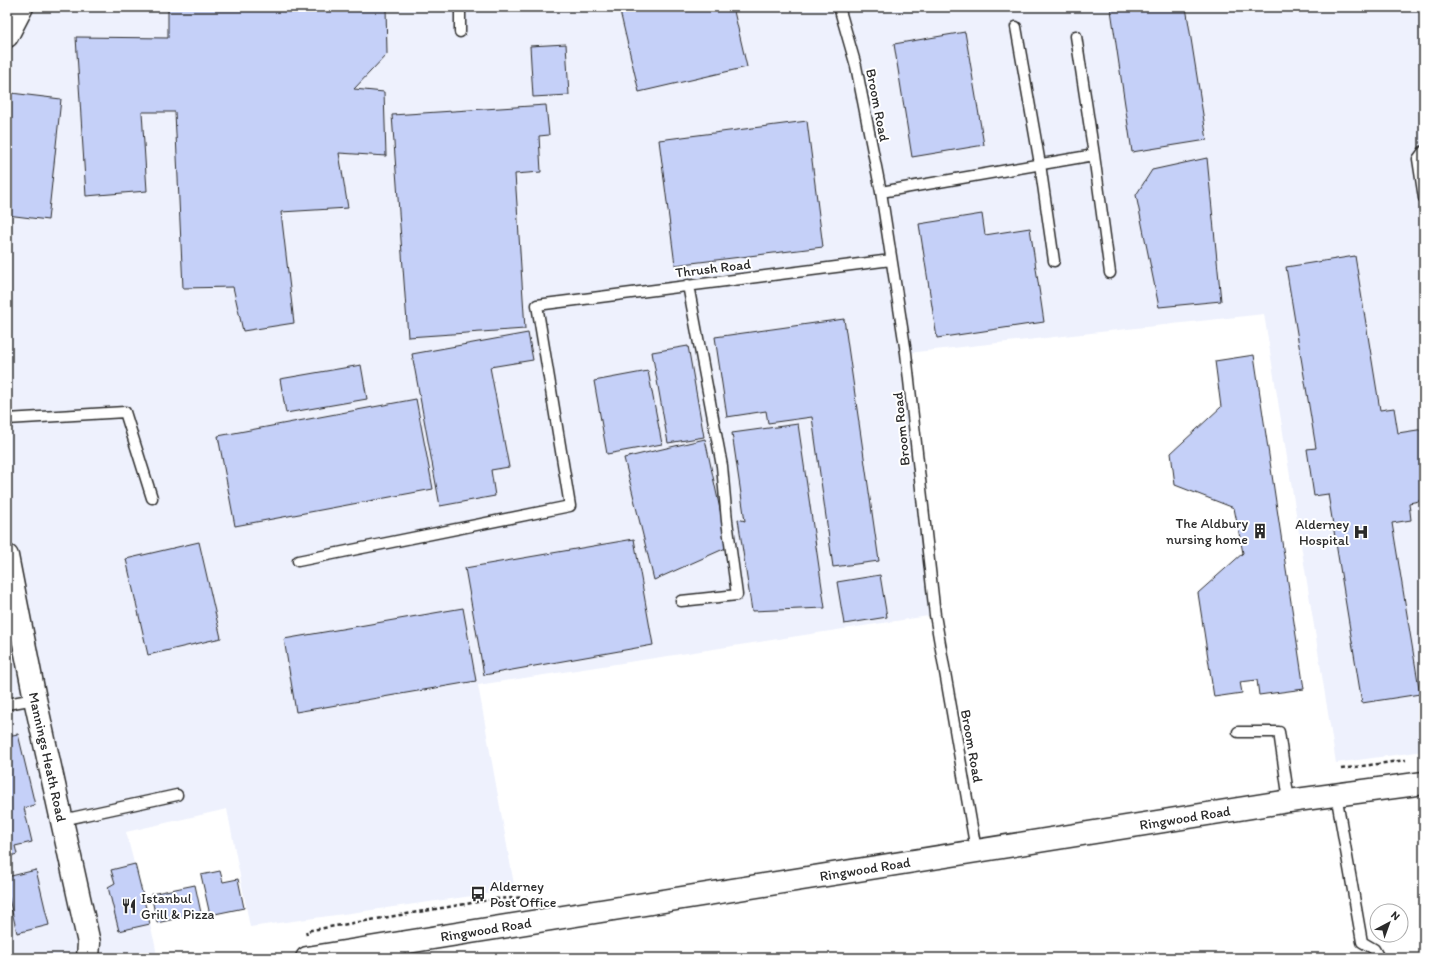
<svg xmlns="http://www.w3.org/2000/svg" width="1431" height="965" font-family="Itim,sans-serif">
	<style>
		.built { fill: #eef1fd }
		.building { fill: #c5d0f8; stroke: #2b2b2b }
		.lines { fill: none; stroke-linecap: round; stroke-linejoin: round }
		.lane-casing { stroke: #2b2b2b; stroke-width: 13 }
		.secondary-casing { stroke: #2b2b2b; stroke-width: 25 }
		.path { stroke: #2b2b2b; stroke-width: 2.5; stroke-dasharray: 4 3; stroke-linecap: butt }
		.lane { stroke: #fff; stroke-width: 10 }
		.secondary { stroke: #fff; stroke-width: 22 }
		.labels { text-anchor: middle; stroke-width: 4; stroke-linejoin: round; paint-order: stroke }
		.street-label { font-size: 14px; fill: #2b2b2b; stroke: #fff }
		.poi-label { font-size: 14px; fill: #2b2b2b; stroke: #fff; text-anchor: end }
	</style>
	<rect width="100%" height="100%" fill="#fff"/>
	<filter id="ink" filterUnits="userSpaceOnUse"><feTurbulence type="fractalNoise" baseFrequency=".025" numOctaves="2"/><feDisplacementMap in="SourceGraphic" scale="8" xChannelSelector="R" yChannelSelector="G"/><feConvolveMatrix kernelMatrix="1 2 1 2 8 2 1 2 1" color-interpolation-filters="sRGB"/></filter>
	<g filter="url(#ink)">
		<!-- built -->
		<path class="built" d="M 7,7 L 1424,7 L 1424,751 L 1336,763 L 1264,314 L 907,353 L 935,615 L 478,685 L 515,890 L 250,927 L 227,809 L 126,832 L 155,944 L 157,958 L 7,958 Z"/>
		<!-- building -->
		<path class="building" d="M 168,7 L 386,7 L 387,54 L 354,89 L 384,92 L 386,156 L 339,153 L 348,208 L 281,212 L 294,323 L 243,331 L 233,287 L 183,288 L 175,112 L 142,112 L 147,191 L 86,196 L 76,37 L 168,38 Z
			M 619,7 L 733,7 L 747,67 L 639,92 Z
			M 1129,7 L 1186,7 L 1207,140 L 1132,152 L 1111,10 Z
			M 965,32 L 984,145 L 912,157 L 894,44 Z
			M 566,44 L 569,95 L 533,97 L 530,46 Z
			M 11,93 L 61,99 L 48,220 L 7,215 L 7,131 Z
			M 546,105 L 549,135 L 539,136 L 541,172 L 515,174 L 525,329 L 408,337 L 392,115 Z
			M 807,121 L 823,247 L 675,265 L 659,140 Z
			M 1207,158 L 1221,301 L 1159,307 L 1136,195 L 1152,170 Z
			M 982,214 L 985,235 L 1030,228 L 1044,322 L 937,338 L 919,224 Z
			M 1355,256 L 1380,410 L 1394,408 L 1398,433 L 1424,429 L 1424,500 L 1409,503 L 1411,520 L 1392,523 L 1420,694 L 1362,703 L 1328,494 L 1314,496 L 1307,449 L 1316,448 L 1286,267 Z
			M 844,319 L 879,561 L 833,567 L 812,417 L 768,423 L 766,411 L 727,417 L 715,337 Z
			M 528,333 L 533,360 L 490,367 L 509,467 L 491,470 L 495,496 L 440,506 L 412,354 Z
			M 688,346 L 704,437 L 668,443 L 652,352 Z
			M 1254,355 L 1304,689 L 1259,695 L 1257,680 L 1240,682 L 1242,693 L 1214,697 L 1198,593 L 1243,553 L 1234,508 L 1175,485 L 1171,453 L 1221,407 L 1215,361 Z
			M 361,365 L 367,399 L 286,413 L 280,379 Z
			M 648,371 L 662,444 L 607,454 L 594,381 Z
			M 416,399 L 433,489 L 235,526 L 218,436 Z
			M 798,424 L 825,608 L 752,611 L 738,519 L 745,521 L 732,433 Z
			M 705,439 L 728,547 L 654,580 L 624,458 Z
			M 634,539 L 653,645 L 484,675 L 465,568 Z
			M 199,542 L 221,638 L 148,655 L 126,559 Z
			M 880,575 L 887,617 L 844,624 L 837,582 Z
			M 463,608 L 476,681 L 296,712 L 284,639 Z
			M 18,734 L 35,805 L 24,808 L 32,842 L 15,846 L 17,854 L 7,857 L 7,736 Z
			M 135,864 L 150,924 L 119,931 L 108,887 L 115,883 L 111,870 Z
			M 36,870 L 49,925 L 17,933 L 7,890 L 7,877 Z
			M 220,871 L 223,882 L 238,879 L 244,908 L 210,915 L 201,875 Z
			M 195,885 L 201,913 L 157,923 L 151,894 Z"/>
		<g class="lines">
			<!-- lane casing -->
			<g class="lane-casing">
				<path id="lane" d="M 460,7 L 460,32
					M 839,7 L 856,66 L 881,192 L 906,353 L 935,615 L 976,850
					M 1016,27 L 1040,164 L 1054,261
					M 1424,151 L 1418,159 L 1424,198
					M 1094,155 L 1110,273
					M 881,192 L 1094,155 L 1076,36
					M 7,419 L 125,412 L 152,498
					M 298,561 L 570,506 L 537,305 L 891,260
					M 681,601 L 737,595 L 727,521 L 722,466 L 688,285
					M 7,704 L 35,699
					M 1238,732 L 1279,732 L 1289,801
					M 1336,794 L 1362,942 L 1374,949 L 1379,958
					M 62,820 L 177,795"/>
			</g>
			<!-- secondary casing -->
			<g class="secondary-casing">
				<g id="secondary">
					<path d="M 7,36 L 22,7"/>
					<path id="s1" d="M 7,556 L 35,699 L 89,943 L 88,958"/>
					<path id="s2" d="M 307,958 L 1289,801 L 1424,783"/>
				</g>
			</g>
			<!-- path -->
			<path class="path" d="M 1341,769 L 1406,760
				M 307,935 L 306,931 L 495,899 L 529,897"/>
			<!-- lane -->
			<use href="#lane" class="lane"/>
			<!-- secondary -->
			<use href="#secondary" class="secondary"/>
		</g>
	</g>
	<!-- icons -->
	<defs>
		<g id="building-bare" transform="scale(1.2)"><path d="M-4-6H4V6H1V3H-1V6H-4ZM-2.5-4.3h1.7v1.8h-1.7ZM.8-4.3h1.7v1.8H.8ZM-2.5-1h1.7V.8h-1.7ZM.8-1h1.7V.8H.8Z" fill="#2b2b2b" stroke="#fff" stroke-width="2.5" paint-order="stroke"/></g>
		<g id="hospital-bare" transform="scale(1.2)"><path d="M-5-5h3v3.5h4V-5h3V5h-3V1.5h-4V5h-3Z" fill="#2b2b2b" stroke="#fff" stroke-width="2.5" paint-order="stroke"/></g>
		<g id="bus-bare" transform="scale(1.2)"><path d="M-5-6H5V4H4V6H2V4H-2V6H-4V4H-5ZM-3.5-4V0h7V-4ZM-3.5 1.2v1.5H-2V1.2ZM2 1.2v1.5H3.5V1.2Z" fill="#2b2b2b" stroke="#fff" stroke-width="2.5" paint-order="stroke"/></g>
		<g id="restaurant-bare" transform="scale(1.2)"><path d="M-5-6h1v4h1v-4h1v4h1v-4h1v5L-1.5 .5V6h-2V.5L-5-1ZM5-6V6H3V1.5H1.5Q1.5-4 5-6Z" fill="#2b2b2b" stroke="#fff" stroke-width="2.5" paint-order="stroke"/></g>
	</defs>
	<g fill-rule="evenodd">
		<use href="#building-bare" x="1260" y="531"/>
		<use href="#hospital-bare" x="1361" y="532"/>
		<use href="#bus-bare" x="478" y="894"/>
		<use href="#restaurant-bare" x="129" y="906"/>
	</g>
	<g class="labels">
		<!-- street labels -->
		<g class="street-label">
			<text transform="translate(878 105) rotate(79)" y="5">Broom Road</text>
			<text transform="translate(713 268) rotate(-7)" y="5">Thrush Road</text>
			<text transform="translate(901 429) rotate(-96)" y="5">Broom Road</text>
			<text transform="translate(972 746) rotate(80)" y="5">Broom Road</text>
			<text dy="5" stroke="none"><textPath href="#s1" startOffset="205">Mannings Heath Road</textPath></text>
			<text dy="5" stroke="none"><textPath href="#s2" startOffset="889">Ringwood Road</textPath></text>
			<text dy="5" stroke="none"><textPath href="#s2" startOffset="565">Ringwood Road</textPath></text>
			<text dy="5" stroke="none"><textPath href="#s2" startOffset="181">Ringwood Road</textPath></text>
		</g>
		<!-- poi labels -->
		<g class="poi-label">
			<text x="1248" y="528">The Aldbury<tspan x="1248" dy="16">nursing home</tspan></text>
			<text x="1349" y="529">Alderney<tspan x="1349" dy="16">Hospital</tspan></text>
			<text x="490" y="891" text-anchor="start">Alderney<tspan x="490" dy="16">Post Office</tspan></text>
			<text x="141" y="903" text-anchor="start">Istanbul<tspan x="141" dy="16">Grill &amp; Pizza</tspan></text>
		</g>
	</g>
	<!-- margin -->
	<rect width="1431" height="965" fill="none" stroke="#fff" stroke-width="24"/>
	<rect x="12" y="12" width="1407" height="941" fill="none" stroke="#2b2b2b" stroke-width="1.5" filter="url(#ink)"/>
	<!-- north arrow -->
	<g transform="translate(1389 923) rotate(41)"><circle r="19" fill="#ffffff" stroke="#aaaaaa"/>
	<path d="M0-3L7 15L0 10L-7 15Z" fill="#2b2b2b"/>
	<text y="-6" font-size="11" font-weight="bold" text-anchor="middle" fill="#2b2b2b">N</text>
	</g>
</svg>
